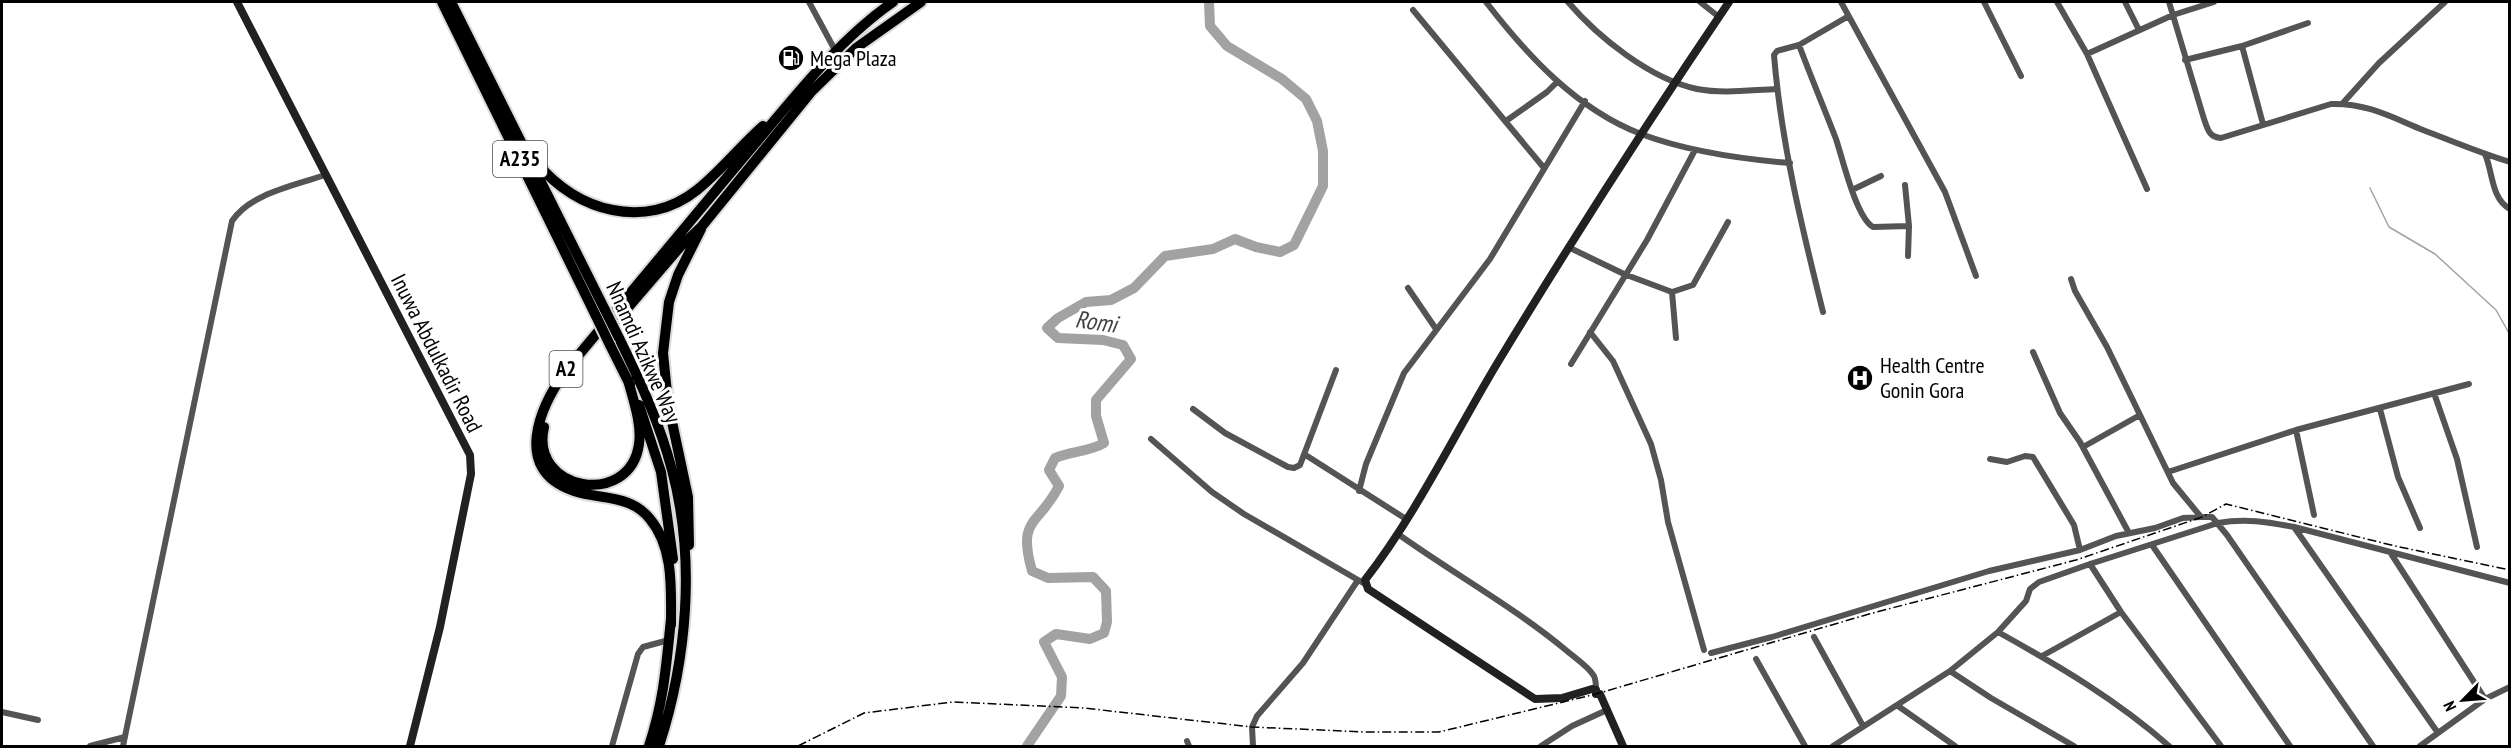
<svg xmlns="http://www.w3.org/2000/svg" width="2511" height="748" font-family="'PT Sans Narrow',sans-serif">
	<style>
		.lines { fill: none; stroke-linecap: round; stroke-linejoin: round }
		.stream { stroke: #a2a2a2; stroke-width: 1.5 }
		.river { stroke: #a2a2a2; stroke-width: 10 }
		.highway-casing { stroke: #dbdbdb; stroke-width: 14 }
		.street { stroke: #545454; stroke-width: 6 }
		.secondary { stroke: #212121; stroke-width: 8 }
		.highway { stroke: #000; stroke-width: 10 }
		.rail { stroke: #000; stroke-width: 1.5; stroke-dasharray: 9 3 1.5 3; stroke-linecap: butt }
		.highway-bridge-casing { stroke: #dbdbdb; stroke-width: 14; stroke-linecap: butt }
		.highway-bridge { stroke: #000; stroke-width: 10 }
		.labels { text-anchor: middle; stroke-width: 6; stroke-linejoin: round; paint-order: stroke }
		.shield { fill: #fff; stroke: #4c4c4c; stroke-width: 1.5 }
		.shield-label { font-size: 21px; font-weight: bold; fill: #000 }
		.poi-label { font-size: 22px; fill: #000; stroke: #fff; text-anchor: start }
		.street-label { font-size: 22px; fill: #000; stroke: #fff }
		.water-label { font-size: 24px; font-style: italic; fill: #434343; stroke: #fff }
	</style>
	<rect width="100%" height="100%" fill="#fff"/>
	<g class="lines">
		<!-- stream -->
		<path class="stream" d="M 2370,188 L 2389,227 L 2435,254 L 2496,310 L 2510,335"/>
		<!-- river -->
		<path class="river" d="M 1027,746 L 1061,696 L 1062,677 L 1044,642 L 1056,634 L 1090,639 L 1104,633 L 1107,622 L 1106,591 L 1093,577 L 1048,578 L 1032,571 C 1017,517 1038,527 1059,486 L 1049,470 L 1055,458 C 1071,451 1089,452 1104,443 L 1096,416 L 1096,400 L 1131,359 L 1123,345 L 1103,340 L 1058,338 L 1047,328 L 1058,318 L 1086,302 L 1111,300 L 1134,288 L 1165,256 L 1213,249 L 1235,239 L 1256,247 L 1280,252 L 1294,245 L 1323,186 L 1323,151 L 1317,121 L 1306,99 L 1282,79 L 1227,46 L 1210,26 L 1209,2"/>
		<!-- highway casing -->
		<g class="highway-casing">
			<path id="highway" d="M 442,2 L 596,316
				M 451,2 L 605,310
				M 538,164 C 576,211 646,231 697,190 C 721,171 740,146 763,126
				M 607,332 L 680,247 L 702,226 L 811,92 L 856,48 L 921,2
				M 619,338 C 640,381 660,424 672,470 C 696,560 687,659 659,746
				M 610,345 L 630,385
				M 639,405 L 661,472 L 673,559
				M 544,427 C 529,491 630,509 639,444 C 642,424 633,399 628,380
				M 689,545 L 688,497 L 668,403 L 663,353 L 669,302 L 678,275 L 701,229
				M 671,625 C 671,589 674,548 650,519 C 630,494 601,500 574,491 C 511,470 540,406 567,369 C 627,297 688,224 748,152 C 792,100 837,41 893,2
				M 649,746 C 664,700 666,667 671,619"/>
		</g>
		<!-- street -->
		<path class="street" d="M 809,2 L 836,52
			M 1486,2 C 1527,55 1576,109 1641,134 C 1689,152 1740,159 1790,163
			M 1568,2 C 1598,37 1650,79 1697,89 C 1723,94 1751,90 1777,89
			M 1700,2 L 1719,17
			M 1841,2 L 1945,192 L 1976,276
			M 1984,2 L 2021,76
			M 2057,2 L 2087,54 L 2147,189
			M 2125,2 L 2139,30
			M 2169,2 L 2204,119 C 2208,130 2209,137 2221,138 L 2331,104 C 2367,103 2391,117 2423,130 C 2452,141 2480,153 2510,162
			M 1413,10 L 1544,168
			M 1799,45 C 1811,77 1824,108 1836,139 C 1843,160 1856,217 1873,227 L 1909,226
			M 2242,46 L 2263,124
			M 2087,54 L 2173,15 L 2214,2
			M 2185,60 L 2242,46 L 2308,23
			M 2342,104 L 2379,63 L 2445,2
			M 1506,121 L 1547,92 L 1557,82
			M 2485,154 C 2493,172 2491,199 2510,209
			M 1905,185 L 1909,226 L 1908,256
			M 1852,190 L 1881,176
			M 1568,247 L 1624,274 L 1672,292 L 1693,285 L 1728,222
			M 2071,279 L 2075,291 L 2107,347 L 2173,483 L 2201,517 L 2212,517 L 2227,535 L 2373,746
			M 1408,288 L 1436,329
			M 1672,292 L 1676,338
			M 1823,312 C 1802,228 1781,142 1774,55 L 1777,51 L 1799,45 L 1847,17
			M 1590,332 L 1613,361 L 1651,444 L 1661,480 L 1668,522 L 1704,650
			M 2033,352 L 2060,413 L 2080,442 L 2129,533
			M 1571,364 L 1647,240 L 1695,150
			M 2434,393 L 2457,459 L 2477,547
			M 1193,409 L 1225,433 L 1288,467 L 1294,468 L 1300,465 L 1336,370
			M 2380,409 L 2398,477 L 2420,528
			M 2296,430 L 2314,515
			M 1151,439 L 1212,492 L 1244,514 L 1365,584
			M 2083,447 L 2140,415
			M 1304,454 L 1406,519
			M 1990,459 L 2007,462 L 2025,456 L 2033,457 L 2074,525 L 2080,550
			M 2168,472 L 2296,430 L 2469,384
			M 1359,491 L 1366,464 L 1404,373 L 1490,259 L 1585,101
			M 2294,527 L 2438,733
			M 1398,534 C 1454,574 1514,607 1567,651 C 1575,658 1588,666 1594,676 C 1596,680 1596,685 1596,690
			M 2152,545 L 2290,746
			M 2390,552 L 2485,699
			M 2090,564 L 2121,612 L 2221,746
			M 1998,632 C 2059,666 2117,700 2169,746
			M 1814,637 L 1863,726
			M 1711,653 L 1772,637 L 1989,571 L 2080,550 L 2116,536 L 2155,528 L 2183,518 L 2201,517
			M 2042,656 L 2121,612
			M 1756,659 L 1805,746
			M 1950,671 L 1991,698 L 2074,746
			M 1898,706 L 1955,746
			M 2,712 L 38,720
			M 1187,741 L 1189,746
			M 90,746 L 125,737
			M 123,746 L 232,221 C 251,193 294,186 325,175
			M 612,746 L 638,654 L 643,647 L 669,640
			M 1253,746 L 1252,727 L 1257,716 L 1303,663 L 1358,580
			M 1541,746 L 1572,726 L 1607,710
			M 1833,746 L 1950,671 L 1998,632 L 2026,601 L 2030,589 L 2039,582 L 2090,564 L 2218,523 C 2245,518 2268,522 2294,527 L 2510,583
			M 2420,746 L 2485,699 L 2510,687"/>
		<!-- secondary -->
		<path class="secondary" d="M 237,2 L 470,455 L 471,474 L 440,627 L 410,746
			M 1623,746 L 1600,694 L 1596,694 L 1596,690 L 1592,689 L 1562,698 L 1535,699 L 1368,589 L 1365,580 C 1417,513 1454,435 1498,362 C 1572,240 1649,120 1729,2"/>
		<!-- highway -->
		<use href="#highway" class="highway"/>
		<!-- rail -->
		<path class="rail" d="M 798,746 L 864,713 L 953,702 L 1084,708 L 1252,727 L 1365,732 L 1439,732 L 1596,694 L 1869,614 L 2076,560 L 2202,517 L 2226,504 L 2395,546 L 2510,570"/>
		<!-- highway-bridge casing -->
		<g class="highway-bridge-casing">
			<path id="highway-bridge" d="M 605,310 L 619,338
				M 596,316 L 610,345"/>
		</g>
		<!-- highway-bridge -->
		<use href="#highway-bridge" class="highway-bridge"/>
	</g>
	<!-- icons -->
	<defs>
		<g id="fuel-disc" transform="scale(1.35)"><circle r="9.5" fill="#000" stroke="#fff"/><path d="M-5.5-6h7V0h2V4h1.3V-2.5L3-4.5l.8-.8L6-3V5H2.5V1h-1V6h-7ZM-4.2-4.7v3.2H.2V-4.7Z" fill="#fff"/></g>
		<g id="hospital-disc" transform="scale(1.35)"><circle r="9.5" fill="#000" stroke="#fff"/><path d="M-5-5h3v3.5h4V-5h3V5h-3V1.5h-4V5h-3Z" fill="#fff"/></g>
	</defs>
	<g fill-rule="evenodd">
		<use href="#fuel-disc" x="791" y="58"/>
		<use href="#hospital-disc" x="1860" y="378"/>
	</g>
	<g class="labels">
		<!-- shield labels -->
		<g class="shield">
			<rect x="493" y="141" width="54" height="36" rx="4.5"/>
			<rect x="549.5" y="351" width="33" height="36" rx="4.5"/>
		</g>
		<g class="shield-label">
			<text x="520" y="166">A235</text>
			<text x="566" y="376">A2</text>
		</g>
		<!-- poi labels -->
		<g class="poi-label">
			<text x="810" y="66">Mega Plaza</text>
			<text x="1880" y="373">Health Centre<tspan x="1880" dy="25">Gonin Gora</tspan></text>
		</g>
		<!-- street labels -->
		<g class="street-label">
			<text transform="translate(644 352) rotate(66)" y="8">Nnamdi Azikwe Way</text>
			<text transform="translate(437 353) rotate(63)" y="8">Inuwa Abdulkadir Road</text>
		</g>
		<!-- water labels -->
		<g class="water-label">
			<text transform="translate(1096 322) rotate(8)" y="8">Romi</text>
		</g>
	</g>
	<!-- border -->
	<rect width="2511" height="748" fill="none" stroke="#000000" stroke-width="6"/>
	<!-- north arrow -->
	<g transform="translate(2463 700) rotate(245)" stroke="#ffffff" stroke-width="4.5" paint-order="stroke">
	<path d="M0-4.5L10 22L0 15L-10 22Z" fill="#000000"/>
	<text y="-9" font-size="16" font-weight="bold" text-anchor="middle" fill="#000000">N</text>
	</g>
</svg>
